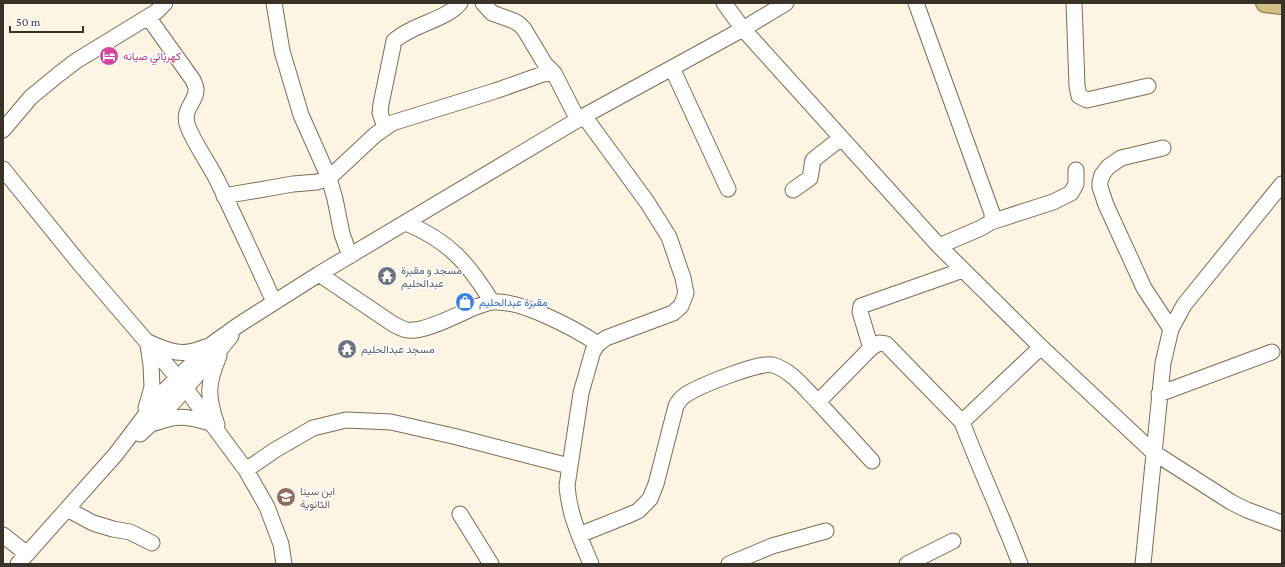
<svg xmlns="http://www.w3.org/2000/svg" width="1285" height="567" font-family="'Crimson Pro',Vazirmatn,serif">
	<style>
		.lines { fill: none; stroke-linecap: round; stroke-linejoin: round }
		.minor-casing { stroke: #7b6d55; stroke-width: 17 }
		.major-casing { stroke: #877230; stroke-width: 20 }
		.minor { stroke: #fff; stroke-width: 15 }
		.major { stroke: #d1bf85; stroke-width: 18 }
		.labels { text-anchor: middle; stroke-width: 3; stroke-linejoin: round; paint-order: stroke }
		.hotel-label { font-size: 11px; fill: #b23c85; stroke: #fff; text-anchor: start }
		.worship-label { font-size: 11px; fill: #5b616d; stroke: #fff; text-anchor: start }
		.shop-label { font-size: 11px; fill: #366cbe; stroke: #fff; text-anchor: start }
		.education-label { font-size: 11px; fill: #785e54; stroke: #fff; text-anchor: start }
	</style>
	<rect width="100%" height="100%" fill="#fdf4e3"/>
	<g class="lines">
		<!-- minor casing -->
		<g class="minor-casing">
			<path id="minor" d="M 274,3 L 282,51 L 301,115 L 329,178 L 335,199 L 342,234 L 350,256
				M 483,3 L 492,13 L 514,21 L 519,24 L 524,29 L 545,64 L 554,73 L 578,120
				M 724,3 L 743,29 L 939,246 L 1041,347 L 1153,452 L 1231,502 L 1247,510 L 1282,523
				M 916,3 L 992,213 L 992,218 L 991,222
				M 1074,3 L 1077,86 L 1079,96 L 1087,100 L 1148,86
				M 148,17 L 193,80 C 194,83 196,86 196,89 C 197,102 181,109 188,127 C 197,149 212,167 221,188 C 239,226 257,264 274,302
				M 672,68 L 728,189
				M 584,116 L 647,202 L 669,237 L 683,278 L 686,293 L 681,306 L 673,313 L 606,338 L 598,344 L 593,351 L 581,393 L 567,486 C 569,514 580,538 591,564
				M 385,127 L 380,113 L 381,104 L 394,41 C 411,25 448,19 460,3
				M 3,130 L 31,97 L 59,74 L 76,61 L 156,12 L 165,3
				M 1163,148 L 1121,158 L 1108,167 L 1102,175 L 1100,182 L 1100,187 L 1106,205 L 1144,288 L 1171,329
				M 3,169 L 80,264 L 177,377 L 246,470 L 267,507 L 281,544 L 284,564
				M 793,190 L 810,178 L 813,160 L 841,138
				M 224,196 L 293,184 L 317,182 L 329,178 L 375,135 L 392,123 L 495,91 L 543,74 L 554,73
				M 406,223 C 449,241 468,263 492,302
				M 939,246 L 981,228 L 991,222 L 1053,202 L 1071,193 L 1076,184 L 1076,170
				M 319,274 L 393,324 C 397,326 402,329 407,330 C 423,333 457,315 473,308 C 480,306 487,302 494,302 C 521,300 574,328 598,344
				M 148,342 C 170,352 183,357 205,347
				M 871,348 L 860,312 L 861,306 L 963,270
				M 1159,394 L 1272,352
				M 818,402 L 872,461
				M 146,408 L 152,387 L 151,365 L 148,345
				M 155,423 C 180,414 187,417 211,423
				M 217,425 C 207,396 207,384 219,356
				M 140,434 L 171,405 L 197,375 L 210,362 L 231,336
				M 246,470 L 275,450 L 313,428 L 346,420 L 391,422 L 457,437 L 569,466
				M 67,509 L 93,523 L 113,529 L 130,532 L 152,543
				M 460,514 L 491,564
				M 3,535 L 27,554
				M 579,535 L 629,515 L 638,511 L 650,499 L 656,484 L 676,406 C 678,402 680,399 684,396 C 696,387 760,361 773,365 C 792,371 804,388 818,402 L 871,348 L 879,343 L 886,344 L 962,422
				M 18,564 L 116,454 L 163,392 L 212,344 L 240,324 L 319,274 L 584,116 L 743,29 L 786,3
				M 729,564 L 772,546 L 826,531
				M 907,564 L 953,541
				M 1020,564 C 1002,516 980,470 962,422 L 1041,347
				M 1143,564 L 1163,363 L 1171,329 L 1184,305 L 1282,184"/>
		</g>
		<!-- major casing -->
		<g class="major-casing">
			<path id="major" d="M 1265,3 L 1282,5"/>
		</g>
		<!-- minor -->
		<use href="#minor" class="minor"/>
		<!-- major -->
		<use href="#major" class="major"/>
	</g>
	<!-- icons -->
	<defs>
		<g id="hotel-disc" transform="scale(1)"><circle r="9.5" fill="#d1479c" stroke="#fff"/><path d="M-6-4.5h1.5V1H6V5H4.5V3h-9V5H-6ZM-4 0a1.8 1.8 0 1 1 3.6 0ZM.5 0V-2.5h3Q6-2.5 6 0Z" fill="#fff"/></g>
		<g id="temple-disc" transform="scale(1)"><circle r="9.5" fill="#6b7280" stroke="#fff"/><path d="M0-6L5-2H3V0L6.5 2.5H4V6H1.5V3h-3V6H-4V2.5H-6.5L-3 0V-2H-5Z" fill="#fff"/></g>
		<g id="shop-disc" transform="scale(1)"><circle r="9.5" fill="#3f7fe0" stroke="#fff"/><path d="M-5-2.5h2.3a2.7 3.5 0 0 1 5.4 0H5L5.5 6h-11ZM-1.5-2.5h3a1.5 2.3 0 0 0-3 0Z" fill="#fff"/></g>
		<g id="school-disc" transform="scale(1)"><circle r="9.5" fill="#8d6e63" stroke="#fff"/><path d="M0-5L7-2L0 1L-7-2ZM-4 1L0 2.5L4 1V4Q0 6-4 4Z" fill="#fff"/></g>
	</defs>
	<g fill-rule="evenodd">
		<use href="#hotel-disc" x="109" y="56"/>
		<use href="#temple-disc" x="387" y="276"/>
		<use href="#shop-disc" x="465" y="302"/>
		<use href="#temple-disc" x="347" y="349"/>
		<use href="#school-disc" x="286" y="497"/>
	</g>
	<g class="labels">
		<!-- hotel labels -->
		<g class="hotel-label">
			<text x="123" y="60">كهربائي صيانه</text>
		</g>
		<!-- worship labels -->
		<g class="worship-label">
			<text x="401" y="274">مسجد و مقبرة<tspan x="401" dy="13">عبدالحليم</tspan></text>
			<text x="361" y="353">مسجد عبدالحليم</text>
		</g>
		<!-- shop labels -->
		<g class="shop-label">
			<text x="479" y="306">مقبرة عبدالحليم</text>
		</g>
		<!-- education labels -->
		<g class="education-label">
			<text x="300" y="495">ابن سينا<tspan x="300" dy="13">الثانوية</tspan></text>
		</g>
	</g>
	<!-- border -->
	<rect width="1285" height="567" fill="none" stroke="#383228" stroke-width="8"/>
	<!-- scale -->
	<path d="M10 26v6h73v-6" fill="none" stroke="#383228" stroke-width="2"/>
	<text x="16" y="26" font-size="12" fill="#383228" stroke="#ffffff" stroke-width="3" paint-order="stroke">50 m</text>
</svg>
